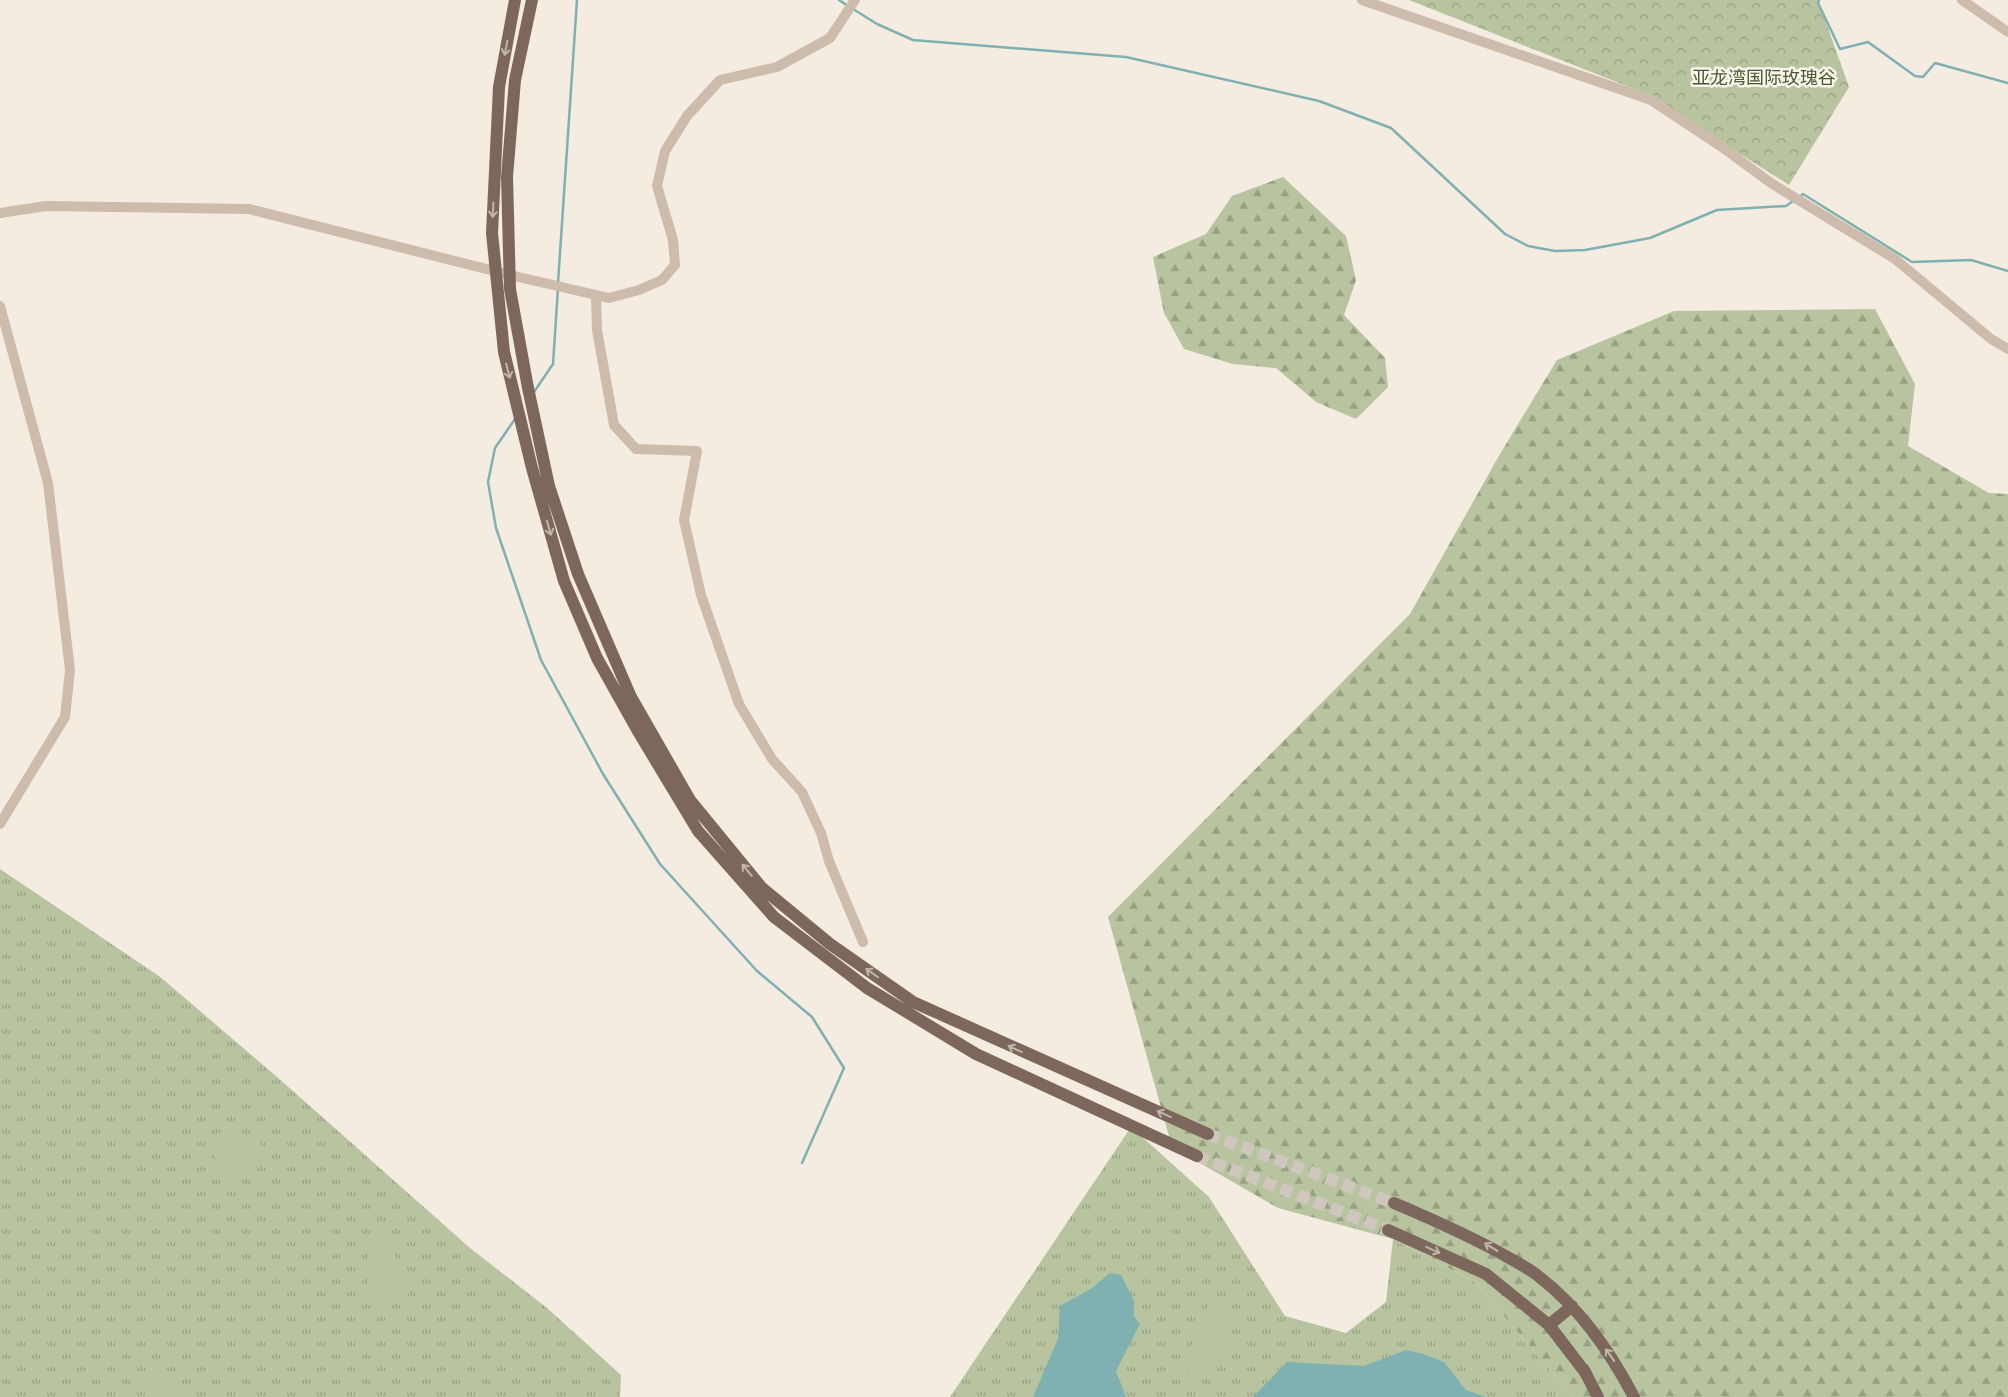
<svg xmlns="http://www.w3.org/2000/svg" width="2008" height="1397" font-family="Cabin,'Noto Sans SC',sans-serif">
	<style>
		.grass { fill: url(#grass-tufts) }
		.forest { fill: url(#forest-firs) }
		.park { fill: url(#park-crowns) }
		.pitch { fill: #b8c4a0 }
		.water { fill: #7fb0b2 }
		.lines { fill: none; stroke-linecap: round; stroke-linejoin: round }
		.stream { stroke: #7fb0b2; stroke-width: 2.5 }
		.major-tunnel { stroke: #cfc6bd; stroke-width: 12; stroke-dasharray: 12 6; stroke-linecap: butt }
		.minor { stroke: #cdbbac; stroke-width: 10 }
		.major { stroke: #7d675c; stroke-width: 12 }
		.oneway { stroke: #c2b5ac }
		.labels { text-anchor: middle; stroke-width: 5; stroke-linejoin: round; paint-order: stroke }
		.park-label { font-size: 18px; fill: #4a5a2e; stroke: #fbf5ee }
	</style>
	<defs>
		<pattern id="grass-tufts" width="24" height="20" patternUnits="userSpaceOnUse" patternTransform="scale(1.25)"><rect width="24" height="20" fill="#b8c4a0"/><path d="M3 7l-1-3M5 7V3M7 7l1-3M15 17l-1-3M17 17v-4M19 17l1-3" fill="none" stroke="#97a083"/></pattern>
		<pattern id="forest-firs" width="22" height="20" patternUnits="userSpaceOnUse" patternTransform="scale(1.25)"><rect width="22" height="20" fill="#b8c4a0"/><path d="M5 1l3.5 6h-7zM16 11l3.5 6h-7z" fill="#97a083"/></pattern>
		<pattern id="park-crowns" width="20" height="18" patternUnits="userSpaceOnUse" patternTransform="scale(1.25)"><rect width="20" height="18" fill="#b8c4a0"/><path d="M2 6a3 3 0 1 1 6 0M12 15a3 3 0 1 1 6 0" fill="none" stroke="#97a083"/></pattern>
	</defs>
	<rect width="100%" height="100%" fill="#f4ebe1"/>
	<!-- grass -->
	<path class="grass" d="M 0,869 L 159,976 L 276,1076 L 470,1248 L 547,1308 L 621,1375 L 620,1397 L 0,1397 Z
		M 1131,1127 L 1209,1197 L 1285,1316 L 1346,1333 L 1386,1302 L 1393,1239 L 1475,1282 L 1573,1397 L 950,1397 Z"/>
	<!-- forest -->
	<path class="forest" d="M 1283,177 L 1346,236 L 1356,280 L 1344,315 L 1385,358 L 1388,387 L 1356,419 L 1316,402 L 1276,368 L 1233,364 L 1184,349 L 1164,313 L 1153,257 L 1206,234 L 1232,196 Z
		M 1875,309 L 1915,384 L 1908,446 L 1989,493 L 2008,494 L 2008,1397 L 1573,1397 L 1475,1282 L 1393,1239 L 1278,1208 L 1172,1147 L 1108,917 L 1410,614 L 1500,454 L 1557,360 L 1674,311 Z"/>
	<!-- park -->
	<path class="park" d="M 1409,0 L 1818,0 L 1849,87 L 1789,185 L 1642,92 Z"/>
	<!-- pitch -->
	<path class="pitch" d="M 224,1131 L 242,1133 L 260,1140 C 264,1158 256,1166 242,1175 L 228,1172 L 207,1148 L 208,1137 Z
		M 379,1236 L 393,1242 L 398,1271 L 410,1283 L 408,1296 L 401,1304 L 377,1295 L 367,1284 L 368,1262 L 366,1243 Z
		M 1209,1302 L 1227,1309 L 1224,1326 C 1235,1344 1235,1343 1226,1362 L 1213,1366 L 1198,1382 L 1188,1374 L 1187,1350 L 1202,1333 Z
		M 157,1368 L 171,1373 L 178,1397 L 144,1397 L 148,1375 Z"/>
	<!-- water -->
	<path class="water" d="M 1110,1273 L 1121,1275 L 1134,1301 L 1134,1317 L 1140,1324 L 1116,1371 L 1126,1397 L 1033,1397 L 1058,1339 L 1060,1306 L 1092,1288 Z
		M 1406,1350 L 1423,1354 L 1444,1362 L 1466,1390 L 1486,1397 L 1253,1397 L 1287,1362 L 1364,1366 Z"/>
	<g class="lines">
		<!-- stream -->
		<path class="stream" d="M 839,0 L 848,6
			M 1819,0 L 1818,3 L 1840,49 L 1868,42 L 1915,76 L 1923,77 L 1935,63 L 2008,83
			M 853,9 L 877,24 L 913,40 L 1126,57 L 1319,101 L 1391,128 L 1505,234 L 1528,246 L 1555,251 L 1585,250 L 1650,238 L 1717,210 L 1786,206 L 1793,201
			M 1800,197 L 1803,194 L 1912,262 L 1971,260 L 2008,271
			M 558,283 L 577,0
			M 534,392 L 553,364 L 558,288
			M 515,419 L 495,448 L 488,482 L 496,528 L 541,660 L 603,774 L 660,864 L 757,971 L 812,1017 L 844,1068 L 802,1163"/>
		<!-- major-tunnel -->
		<path class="major-tunnel" d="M 1208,1134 L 1394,1203
			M 1197,1156 L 1388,1230"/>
		<!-- minor -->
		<path class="minor" d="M 1362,0 L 1651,100 L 1719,145 L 1771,183 L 1895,259 L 1991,339 L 2008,349
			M 1962,0 L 2008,32
			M 0,213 L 46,206 L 249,209 L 510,275 L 609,298 L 639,290 L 662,280 L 675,265 L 673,240 L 657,186 L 665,151 L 687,116 L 720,80 L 777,67 L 830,38 L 855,0
			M 596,295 L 597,330 L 614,425 L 636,449 L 697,451 L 684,520 L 701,595 L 739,704 L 772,759 L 802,792 L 821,833 L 829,861 L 863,942
			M 0,306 L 48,483 L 70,670 L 65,717 L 0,824"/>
		<!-- major -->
		<path class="major" d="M 515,0 L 499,87 L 492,233 L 504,352 L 532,468 L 564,581 L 597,658 L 639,733 L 698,831 L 774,917 L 867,988 L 976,1054 L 1197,1156
			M 532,0 L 515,80 L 507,177 L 510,289 L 528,388 L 549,486 L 578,574 L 631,697 L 690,800 L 762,888 L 830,944 L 913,1002 L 1208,1134
			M 1394,1203 C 1434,1220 1473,1237 1511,1259 C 1520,1264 1529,1269 1537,1275 C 1580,1308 1609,1350 1634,1397
			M 1388,1230 L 1486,1274 L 1549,1325 L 1585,1372 L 1598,1397
			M 1549,1325 L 1572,1306"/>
	</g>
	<!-- one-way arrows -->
	<defs><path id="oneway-shaft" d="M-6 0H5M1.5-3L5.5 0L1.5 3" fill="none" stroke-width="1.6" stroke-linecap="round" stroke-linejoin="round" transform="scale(1.25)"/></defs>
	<g class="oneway">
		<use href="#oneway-shaft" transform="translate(506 48) rotate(101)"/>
		<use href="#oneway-shaft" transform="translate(493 210) rotate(93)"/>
		<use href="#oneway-shaft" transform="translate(508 371) rotate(76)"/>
		<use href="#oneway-shaft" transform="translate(549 528) rotate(74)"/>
		<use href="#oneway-shaft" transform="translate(747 870) rotate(-129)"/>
		<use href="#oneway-shaft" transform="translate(872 973) rotate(-145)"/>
		<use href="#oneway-shaft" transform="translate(1015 1049) rotate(-155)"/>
		<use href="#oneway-shaft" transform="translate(1164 1114) rotate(-156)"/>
		<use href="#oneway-shaft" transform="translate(1491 1247) rotate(-149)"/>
		<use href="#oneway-shaft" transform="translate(1433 1250) rotate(24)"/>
		<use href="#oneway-shaft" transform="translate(1610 1355) rotate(-125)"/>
	</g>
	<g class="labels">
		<!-- park labels -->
		<g class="park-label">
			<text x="1764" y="84">亚龙湾国际玫瑰谷</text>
		</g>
	</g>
</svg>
